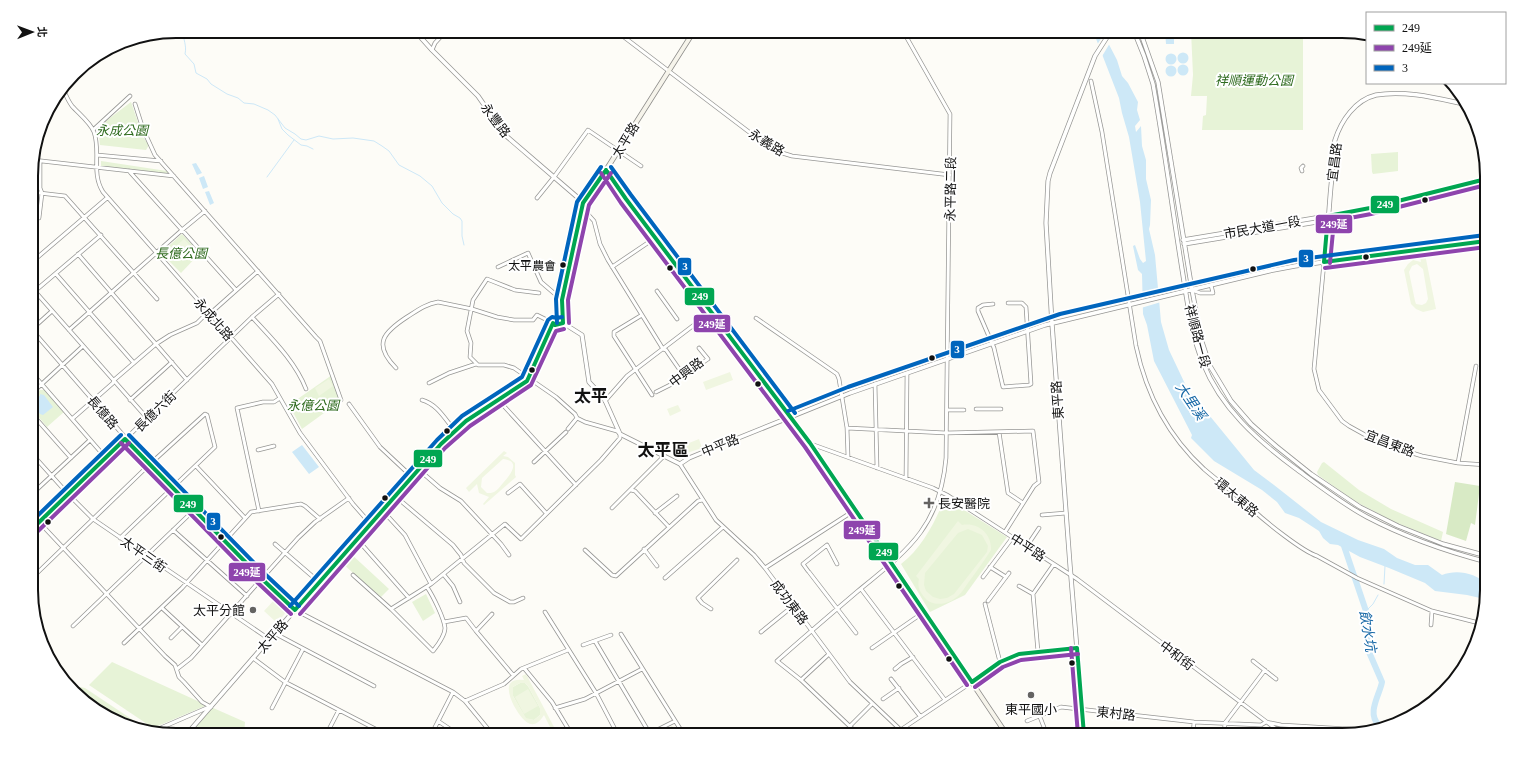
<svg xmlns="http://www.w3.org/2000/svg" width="1518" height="766" font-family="'Times New Roman','Noto Sans TC',serif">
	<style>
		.green { fill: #e7f3d7 }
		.forest { fill: #d8eac5 }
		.pitch { fill: #f0f6e1; fill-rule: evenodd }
		.water { fill: #cde8f7 }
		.pier { fill: #fdfcf7 }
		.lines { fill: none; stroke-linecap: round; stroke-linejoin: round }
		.stream { stroke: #cde8f7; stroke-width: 1 }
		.river { stroke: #cde8f7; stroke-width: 6 }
		.minor-casing { stroke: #979795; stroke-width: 4.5 }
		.tertiary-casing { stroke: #979795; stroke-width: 5 }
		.secondary-casing { stroke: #8e8d8b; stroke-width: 5.5 }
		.minor { stroke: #fffffe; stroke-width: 3 }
		.tertiary { stroke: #fffffe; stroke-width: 3.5 }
		.secondary { stroke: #f6f4eb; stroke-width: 4 }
		.bus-1-casing { stroke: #fff; stroke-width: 7 }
		.bus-2-casing { stroke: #fff; stroke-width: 7 }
		.bus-3-casing { stroke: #fff; stroke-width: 7 }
		.bus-1 { stroke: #00a651; stroke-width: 4 }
		.bus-2 { stroke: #8e44ad; stroke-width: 4 }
		.bus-3 { stroke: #0065bd; stroke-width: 4 }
		.bus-dot { fill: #111; stroke: #fff; stroke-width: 1.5 }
		.poi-dot { fill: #646362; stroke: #fff; stroke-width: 1.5 }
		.labels { text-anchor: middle; stroke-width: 4; stroke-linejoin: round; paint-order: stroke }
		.bus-label { font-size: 12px; fill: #111; stroke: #fff; text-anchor: end }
		.park-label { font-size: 13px; font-style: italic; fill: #2f6b1f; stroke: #fff }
		.street-label { font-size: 13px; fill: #111; stroke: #fff }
		.poi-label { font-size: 13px; fill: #111; stroke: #fff; text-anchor: start }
		.water-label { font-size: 14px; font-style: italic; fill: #1768a6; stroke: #fff }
		.district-label { font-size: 17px; font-weight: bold; fill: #111; stroke: #fff }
		.rim { fill: none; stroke: #111; stroke-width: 2 }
		.line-badge { stroke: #fff; stroke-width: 1.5 }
		.badge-label { font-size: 11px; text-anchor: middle; font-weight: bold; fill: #fff }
	</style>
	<rect width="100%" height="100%" fill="#fdfcf7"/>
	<!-- green -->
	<path class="green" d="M 1191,31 L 1295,31 L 1303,32 L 1303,130 L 1202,130 L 1203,116 L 1206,115 L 1207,96 L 1191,96 L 1193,75 Z
		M 131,102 L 143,137 L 149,145 L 146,150 L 100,145 L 98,127 Z
		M 1398,152 L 1398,171 L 1373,174 L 1372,172 L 1371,154 Z
		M 101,161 L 167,171 L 170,175 L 101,167 Z
		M 182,234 L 200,253 L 181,273 L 161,253 Z
		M 332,375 L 342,400 L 302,429 L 289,405 Z
		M 40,390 L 45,390 L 64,412 L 47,427 L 32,409 L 32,398 Z
		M 1324,462 L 1359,490 L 1391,509 L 1443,532 L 1441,541 L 1392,521 L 1353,500 L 1318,475 L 1317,472 L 1322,463 Z
		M 945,498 L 1007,537 L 965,595 L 930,612 L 901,564 C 922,548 935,522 945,498 Z
		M 349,552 L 389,589 L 381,597 L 364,583 L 341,562 Z
		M 426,594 L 435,613 L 423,621 L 412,602 Z
		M 112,662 L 202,703 L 205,706 L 153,728 L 89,685 Z
		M 520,683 L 525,683 L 528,686 L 540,708 L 540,715 L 534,720 L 526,719 L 513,696 L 513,687 Z
		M 69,685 L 85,688 L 145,728 L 112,720 Z
		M 211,707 L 245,722 L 244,735 L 189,735 Z
		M 672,726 L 678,735 L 655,735 Z"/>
	<!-- forest -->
	<path class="forest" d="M 1455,482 L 1480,486 L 1475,525 L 1471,523 L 1466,541 L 1446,534 Z"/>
	<!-- pitch -->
	<path class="pitch" d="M 184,239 L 197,253 L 189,261 L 175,247 Z
		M 1425,254 L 1436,309 L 1423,312 L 1416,309 L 1411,304 L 1404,270 L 1408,264 L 1413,260 L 1421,262 L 1420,256 ZM 1417,264 L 1423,269 L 1428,299 L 1426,303 L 1422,305 L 1416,304 L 1415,301 L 1409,272 L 1412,266 Z
		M 730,372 L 733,380 L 706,390 L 703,382 Z
		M 329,379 L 333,386 L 319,396 L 315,388 Z
		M 678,405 L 681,411 L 670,416 L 667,409 Z
		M 699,439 L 702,448 L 687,453 L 684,445 Z
		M 504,451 L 507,453 L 503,456 L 508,457 L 515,463 L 515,475 L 516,477 L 484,505 L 483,504 L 489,497 L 479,493 L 477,484 L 469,492 L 466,488 ZM 503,459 C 522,461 510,475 503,483 C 501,485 498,490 494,492 C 492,493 490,493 487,493 L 481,487 L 482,478 Z
		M 958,521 L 962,525 C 978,522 992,534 991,550 C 984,561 976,572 968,583 C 965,587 962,592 959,595 C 950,604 934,608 925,598 C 920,592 917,587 919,579 L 916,576 ZM 968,529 L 982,535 L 988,546 L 987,552 L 954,594 L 947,598 L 940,599 L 933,597 L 926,591 L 924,585 L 925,573 L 958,533 Z
		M 275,599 L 288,610 L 277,623 L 264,611 Z
		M 526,674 L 554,727 L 551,729 L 544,715 C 532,735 521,718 514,706 C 508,694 503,677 524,680 L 522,676 ZM 520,683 L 525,683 L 528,686 L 540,708 L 540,715 L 534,720 L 526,718 L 513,696 L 513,687 Z
		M 528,689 L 538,706 L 524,714 L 515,697 Z"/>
	<!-- water -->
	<path class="water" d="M 1093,31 L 1102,31 L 1117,60 L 1122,76 L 1128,83 L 1138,102 L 1137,110 L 1140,120 L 1135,126 L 1136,132 L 1141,126 L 1142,146 L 1146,160 L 1146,179 L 1151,200 L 1150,225 L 1149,229 L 1155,255 L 1161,322 L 1169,350 L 1187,388 L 1254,470 L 1274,485 L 1321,522 L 1358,540 L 1384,549 L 1397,558 L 1415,565 L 1428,565 L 1442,575 C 1457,569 1475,573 1487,584 L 1485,601 L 1480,598 L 1467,595 L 1435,591 L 1425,583 L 1389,568 L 1360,557 L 1338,545 L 1330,544 L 1323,538 L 1319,531 L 1299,518 L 1285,513 L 1277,502 L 1262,490 L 1214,461 L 1191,438 L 1192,435 L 1154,361 L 1147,325 L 1143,314 L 1142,274 L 1138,270 L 1133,246 L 1135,245 L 1140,259 L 1143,263 L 1146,261 L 1140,202 L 1129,137 L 1122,113 L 1119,98 Z
		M 1165,31 L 1174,31 L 1174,44 L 1166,44 Z
		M1177.5 58a5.5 5.5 0 1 1 11 0a5.5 5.5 0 1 1-11 0Z
		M1165.5 59a5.5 5.5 0 1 1 11 0a5.5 5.5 0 1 1-11 0Z
		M1177.5 70a5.5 5.5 0 1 1 11 0a5.5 5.5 0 1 1-11 0Z
		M1165.5 71a5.5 5.5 0 1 1 11 0a5.5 5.5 0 1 1-11 0Z
		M 196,163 L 202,173 L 197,175 L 192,164 Z
		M 204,176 L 208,187 L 203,189 L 199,178 Z
		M 209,191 L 214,203 L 210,205 L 205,192 Z
		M 40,394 L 44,395 L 53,407 L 43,415 L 40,414 L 32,404 L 34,399 L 40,396 Z
		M 302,445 L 319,467 L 309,474 L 292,452 Z"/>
	<!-- pier -->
	<path class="pier" d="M 1105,32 L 1110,43 L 1101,58 L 1097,45 Z
		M 1160,292 L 1161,302 L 1141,308 L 1140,297 Z"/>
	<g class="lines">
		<!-- stream -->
		<path class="stream" d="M 183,31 C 183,40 187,45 185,54 L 194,64 L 196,73 L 207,79 L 211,84 L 227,94 L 238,98 L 244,103 L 254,104 L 268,110 L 275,115 L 285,128 L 295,134 L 301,139 L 306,140 L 319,136 L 333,139 L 353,138 L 374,141 L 382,146 L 389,151 L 399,165 L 420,176 L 432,186 L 442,203 L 453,214 L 460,218 L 462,221 L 462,236 L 464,245
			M 278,119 L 282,129 L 288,135 L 301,145 L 307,146 L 313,149
			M 267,177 L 294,140
			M 1384,584 L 1385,566
			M 1366,611 L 1373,604 L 1378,595"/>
		<!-- river -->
		<path class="river" d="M 1343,543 L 1367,614 L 1370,643 L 1369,652 L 1382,682 C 1380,694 1366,714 1379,725"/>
		<!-- minor casing -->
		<g class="minor-casing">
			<path id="minor" d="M 616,31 L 753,135 L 779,152 L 792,156 L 950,175
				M 432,50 L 435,43 L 446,31
				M 1091,81 L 1102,132 L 1136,346 C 1146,393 1168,436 1204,469 C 1220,483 1238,495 1253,510 C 1266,522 1302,551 1317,556 L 1357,578 L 1432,611
				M 63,89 C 66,95 68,101 72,106 C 79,114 90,122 94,132 C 101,152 91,173 103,192 L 272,384 L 300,433 L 353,504 L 368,521 L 371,523
				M 135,104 L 143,129 L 155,155 L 316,337 L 320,341 L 341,400
				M 93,130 L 130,96
				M 1484,154 L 1486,161
				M 97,155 L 161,161
				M 33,160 L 174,176
				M 129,171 L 236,290
				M 1302,171 L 1301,168 L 1303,166
				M 31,192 L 65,196 L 157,299
				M 537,198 L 554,177 L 588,130 L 641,166
				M 583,203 L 585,211 L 594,221 L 600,244 L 608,260 L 663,349 L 666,350 L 684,376
				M 39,218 L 42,193 L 40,188 L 40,161
				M 1486,241 L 1324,262 L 1314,369 L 1319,390 L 1342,421 L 1349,426 L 1376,441 L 1386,445 L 1422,456 L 1458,463 L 1487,465
				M 78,254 L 187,380
				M 32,262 L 107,198
				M 498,267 L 528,253 L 541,282 L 562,300
				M 612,267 L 655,238
				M 56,274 L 134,363
				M 32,288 L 147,418
				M 1192,290 L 1200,293 L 1213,293 L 1211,285
				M 35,291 L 101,235
				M 657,291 L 677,319
				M 993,304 L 983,305 L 978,308 L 978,311 L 994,348 L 1003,387 L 1029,385 L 1031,384 L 1026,307 L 1022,303 L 1008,303
				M 642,315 L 614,332 L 614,336 L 652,395
				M 252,317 C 272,339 295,361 306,389
				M 756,318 L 837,374 L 839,379 L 847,428 L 848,457
				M 32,329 L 52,311
				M 32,330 L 124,436 L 125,439 L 262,579 L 295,610 L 453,692 L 465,701 L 493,735
				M 69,330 L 182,230 L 205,211
				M 396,368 C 372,344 384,332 407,317 C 418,310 426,304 438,302 L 472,309 L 497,317 L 514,320 L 533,320 L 537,315 L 553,323
				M 32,373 L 106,458
				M 429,383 L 449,373 L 476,364
				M 875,384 L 877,468
				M 656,392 L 670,385 L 708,359 L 699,348
				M 32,393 L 83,346
				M 130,400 L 172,362
				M 422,400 C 437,404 445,419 455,431
				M 605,401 L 627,376 L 711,312
				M 497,402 L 502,404 L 576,485
				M 349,404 L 380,447 L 411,476
				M 976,409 L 1001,409
				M 947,410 L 964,410
				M 32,414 L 71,458
				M 72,419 L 113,383 L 114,380 L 156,344 L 170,335 L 197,323 L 208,312 L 213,311 L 258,271
				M 847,428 L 946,433 L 1033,431 L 1039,482 L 1034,486 L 1005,532
				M 568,429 L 577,418
				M 999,432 L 1008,493 L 1023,503
				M 811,444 L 933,488 L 947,495 L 1077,579 L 1284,735
				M 258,450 L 274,446
				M 32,454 L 68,494 L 93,519 L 269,639
				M 534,462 L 566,432
				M 1458,463 L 1476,366
				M 680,464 L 716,520 L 754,555 L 765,568 L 850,682 L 906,735
				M 196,466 L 245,518
				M 418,469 L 440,488 L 461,501 L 501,544 L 509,555
				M 906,478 L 907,374
				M 631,490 L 635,491 L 669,527
				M 508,493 L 520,484 L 546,513
				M 32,494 L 90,440
				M 395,496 L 453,545 L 461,555 L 464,563 L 494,593 L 510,602 L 514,602 L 523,598
				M 612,508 L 664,456
				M 382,510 L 405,535 L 431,584
				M 259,511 L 237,408 L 263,402 L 274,402 L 280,398
				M 655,513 L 677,496
				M 1042,515 L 1066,513
				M 39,522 L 165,656 L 175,665 L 179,677 L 184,682 L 202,702 L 211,707
				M 32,529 L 252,317 L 279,294
				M 173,530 L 247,596
				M 357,539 L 409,598
				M 275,544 L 319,582
				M 1027,546 L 1039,528
				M 644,549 L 657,566
				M 585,550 L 612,575 L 616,576 L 698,501 L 702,500
				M 990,567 L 1006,577
				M 765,568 L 855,510
				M 808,571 L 803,564 L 827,545 L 837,564
				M 809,572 L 856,633
				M 353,575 L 391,609 L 433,651 C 437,646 445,635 445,628 C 444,618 433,596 427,587
				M 444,575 L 453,586 L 460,602
				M 983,577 L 1013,537
				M 32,578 L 150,464 L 205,414 L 207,415 L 215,447 L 120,538
				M 665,578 L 723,527
				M 1019,586 L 1033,594
				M 861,589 L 945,700
				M 988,601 L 1009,573
				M 985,604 L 1000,662
				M 162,608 L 202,645
				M 391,609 L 431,584 L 505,524 L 521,539 L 601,460 L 620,438 L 620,434 L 617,431 L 585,422 L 577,418 L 575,414 L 556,397 L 514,368 L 504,365 L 478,365 L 470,357 L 471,343 L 467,331 L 473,300 L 487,279 L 515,290 L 539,293
				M 711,609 L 702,603 L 698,598 L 737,560
				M 545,612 L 596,693 L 618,735
				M 444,622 L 466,618 L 476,631 L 492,614
				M 1431,625 L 1432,611 L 1479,623
				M 73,626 L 194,510
				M 476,631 L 513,675
				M 761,632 L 793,606
				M 274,633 L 374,686
				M 621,634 L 684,735
				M 171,638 L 182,627
				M 595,641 L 650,734
				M 124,643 L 182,588 L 251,512 L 301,504 L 305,506 L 320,519
				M 583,645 L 611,635
				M 872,648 L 924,612
				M 1038,652 L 1033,594 L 1054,564
				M 253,658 L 285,682 L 387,735
				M 1253,661 L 1276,679
				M 524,668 L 552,702 L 572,735
				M 177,669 L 191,658 L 298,538 L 315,522 L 349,498
				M 895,669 L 901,664 L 913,657
				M 891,679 L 920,716
				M 801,680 L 829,654
				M 883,699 L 899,688
				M 465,701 L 504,684 L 521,669 L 568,650
				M 272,708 L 303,649
				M 555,708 L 585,699 L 642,669
				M 1040,717 L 1047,735
				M 438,721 L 459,735
				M 1027,721 L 1061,707 L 1194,722 L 1261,725 L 1266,722 L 1281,725 L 1364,730
				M 850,726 L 872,704
				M 156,730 L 209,707
				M 326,735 L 339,710
				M 431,735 L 453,692
				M 647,735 L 675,721
				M 859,735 L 801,680 L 777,661 C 804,637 831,614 858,591 C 908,550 940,527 946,458 L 950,114 L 903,31
				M 893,735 L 1005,660 L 1019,654 L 1077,648
				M 1193,735 L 1194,722
				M 1224,735 L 1225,723 L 1265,670"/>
		</g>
		<!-- tertiary casing -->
		<g class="tertiary-casing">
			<path id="tertiary" d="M 415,31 L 432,50 L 478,96 L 505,135 L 576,196 L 583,203
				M 1134,31 L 1144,56 L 1153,84 C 1164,145 1172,207 1182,269 C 1187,299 1191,335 1203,363 C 1221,408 1257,440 1295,468 C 1318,485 1341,503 1367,517 C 1405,537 1445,551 1487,562
				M 1140,31 L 1158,82 L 1192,290 L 1202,342 L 1210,366 L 1231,401 L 1251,424 L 1276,446 L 1311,474 L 1360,507 L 1398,526 L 1443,544 L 1487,556
				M 1183,240 L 1363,210 L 1486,179
				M 1184,244 L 1365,214 L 1486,184
				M 563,323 L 582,335 L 589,382 L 604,398 L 620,434 L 680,464 L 689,458 L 706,451 L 850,393 L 1045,325 L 1269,271 L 1295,266 L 1324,262 L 1326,249 C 1328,228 1329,207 1331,186 C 1333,171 1331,154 1335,140 C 1341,121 1355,100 1376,95 C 1405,90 1436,98 1464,104
				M 563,323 L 562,300 L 570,259 L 583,203 L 606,170
				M 186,735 L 422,464 L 461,424 L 527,381 L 553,323 L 555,325 L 563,323
				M 1084,735 L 1070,565 L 1052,324 L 1046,223 L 1048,181 L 1050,173 L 1095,56 L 1111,31"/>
		</g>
		<!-- secondary casing -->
		<g class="secondary-casing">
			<path id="secondary" d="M 694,31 L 606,170 L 626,199 L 810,443 L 892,563 L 1007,735"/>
		</g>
		<!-- minor -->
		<use href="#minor" class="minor"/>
		<!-- tertiary -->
		<use href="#tertiary" class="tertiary"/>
		<!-- secondary -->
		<use href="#secondary" class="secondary"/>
		<!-- bus-1 casing -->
		<g class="bus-1-casing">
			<path id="bus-1" d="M 606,170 L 626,199 L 810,443 L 972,682
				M 1324,262 L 1328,216 L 1370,208 L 1486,179
				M 1324,262 L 1486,241
				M 563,323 L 562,300 L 583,203 L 606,170
				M 125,439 L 262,579 L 295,610
				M 32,529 L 125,439
				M 295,610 L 441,444 L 466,421 L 527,381 L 553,323 L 555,325 L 563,323
				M 1077,648 L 1084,735
				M 972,682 L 1000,662 L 1019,654 L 1077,648"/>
		</g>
		<!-- bus-2 casing -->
		<g class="bus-2-casing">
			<path id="bus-2" d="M 601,173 L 621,203 L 805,447 L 967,685
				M 1330,263 L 1334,221 L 1371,214 L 1486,185
				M 1325,268 L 1486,247
				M 569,323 L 568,300 L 589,205 L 611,173
				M 121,443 L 258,583 L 291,614
				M 36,533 L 129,443
				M 300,614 L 445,448 L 470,426 L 531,385 L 556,331 L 564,329
				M 1071,648 L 1078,735
				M 975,687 L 1003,667 L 1021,660 L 1078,654"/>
		</g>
		<!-- bus-3 casing -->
		<g class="bus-3-casing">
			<path id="bus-3" d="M 611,167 L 631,195 L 795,413
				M 557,323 L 556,299 L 577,202 L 601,167
				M 788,411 L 848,387 L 1060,314 L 1294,260 L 1485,235
				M 129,435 L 266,575 L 299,606
				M 32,521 L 121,435
				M 290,606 L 437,440 L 462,416 L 522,377 L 548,320 L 552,317 L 557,318 L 562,317"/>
		</g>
		<!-- bus-1 -->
		<use href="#bus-1" class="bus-1"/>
		<!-- bus-2 -->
		<use href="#bus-2" class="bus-2"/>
		<!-- bus-3 -->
		<use href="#bus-3" class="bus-3"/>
	</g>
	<!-- markers -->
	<g class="bus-dot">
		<circle cx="1425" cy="200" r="3.5"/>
		<circle cx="1366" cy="257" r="3.5"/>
		<circle cx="563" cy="265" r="3.5"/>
		<circle cx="670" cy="268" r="3.5"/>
		<circle cx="1253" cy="269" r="3.5"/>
		<circle cx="932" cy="358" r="3.5"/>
		<circle cx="532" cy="370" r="3.5"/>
		<circle cx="758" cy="384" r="3.5"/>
		<circle cx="447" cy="431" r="3.5"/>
		<circle cx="385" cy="498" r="3.5"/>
		<circle cx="48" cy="522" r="3.5"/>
		<circle cx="221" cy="537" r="3.5"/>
		<circle cx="899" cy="586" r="3.5"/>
		<circle cx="949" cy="659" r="3.5"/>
		<circle cx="1072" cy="663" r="3.5"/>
	</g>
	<g class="poi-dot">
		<path d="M927 497h4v4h4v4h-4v4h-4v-4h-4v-4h4z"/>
		<circle cx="253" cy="610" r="4"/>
		<circle cx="1031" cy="695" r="4"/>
	</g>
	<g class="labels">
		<!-- bus labels -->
		<g class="bus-label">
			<text x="556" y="270">太平農會</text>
		</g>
		<!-- park labels -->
		<g class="park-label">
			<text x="1254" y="85">祥順運動公園</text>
			<text x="122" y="135">永成公園</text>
			<text x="181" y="258">長億公園</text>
			<text x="313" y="410">永億公園</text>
		</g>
		<!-- street labels -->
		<g class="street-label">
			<text transform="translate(496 120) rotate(53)" y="5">永豐路</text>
			<text transform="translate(625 140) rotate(-59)" y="5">太平路</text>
			<text transform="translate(767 142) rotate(31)" y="5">永義路</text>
			<text transform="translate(1334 162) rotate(-83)" y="5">宜昌路</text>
			<text transform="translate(950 189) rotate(-89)" y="5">永平路二段</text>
			<text transform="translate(1262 227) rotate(-10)" y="5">市民大道一段</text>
			<text transform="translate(214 319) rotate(49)" y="5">永成北路</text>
			<text transform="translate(1198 336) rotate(75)" y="5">祥順路一段</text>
			<text transform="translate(686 372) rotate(-37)" y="5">中興路</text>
			<text transform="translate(1057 400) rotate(-94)" y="5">東平路</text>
			<text transform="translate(155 411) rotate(-44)" y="5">長億六街</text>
			<text transform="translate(103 412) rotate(49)" y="5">長億路</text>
			<text transform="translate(1390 443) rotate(21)" y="5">宜昌東路</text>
			<text transform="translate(720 445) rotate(-22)" y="5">中平路</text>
			<text transform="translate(1237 497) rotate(40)" y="5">環太東路</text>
			<text transform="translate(1028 547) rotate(33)" y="5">中平路</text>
			<text transform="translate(144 554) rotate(35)" y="5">太平三街</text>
			<text transform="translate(790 602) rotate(53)" y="5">成功東路</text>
			<text transform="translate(272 636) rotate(-49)" y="5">太平路</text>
			<text transform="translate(1177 655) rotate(37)" y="5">中和街</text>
			<text transform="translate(1116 713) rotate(6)" y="5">東村路</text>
		</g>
		<!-- poi labels -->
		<g class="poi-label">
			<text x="938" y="508">長安醫院</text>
			<text x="245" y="615" text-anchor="end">太平分館</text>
			<text x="1031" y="714" text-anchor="middle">東平國小</text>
		</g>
		<!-- water labels -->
		<g class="water-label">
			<text transform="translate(1191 401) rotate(56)" y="5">大里溪</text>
			<text transform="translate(1368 631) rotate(81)" y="5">飲水坑</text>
		</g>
		<!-- district labels -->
		<g class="district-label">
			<text x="591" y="402">太平</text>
			<text x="663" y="456">太平區</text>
		</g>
	</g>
	<!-- crop -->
	<path d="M0 0H1518V766H0ZM176 38H1342A138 138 0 0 1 1480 176V590A138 138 0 0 1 1342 728H176A138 138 0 0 1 38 590V176A138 138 0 0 1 176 38Z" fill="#fff" fill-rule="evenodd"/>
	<path class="rim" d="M176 38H1342A138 138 0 0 1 1480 176V590A138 138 0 0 1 1342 728H176A138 138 0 0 1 38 590V176A138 138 0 0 1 176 38Z"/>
	<g class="line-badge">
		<rect x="1370" y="195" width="30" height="19" rx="4" fill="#00a651"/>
		<rect x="1315" y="214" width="38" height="20" rx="4" fill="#8e44ad"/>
		<rect x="1298" y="249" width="16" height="19" rx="4" fill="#0065bd"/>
		<rect x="677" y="257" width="15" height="19" rx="4" fill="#0065bd"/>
		<rect x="684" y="287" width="31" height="19" rx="4" fill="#00a651"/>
		<rect x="693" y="314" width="38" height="19" rx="4" fill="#8e44ad"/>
		<rect x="950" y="340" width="15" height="19" rx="4" fill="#0065bd"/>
		<rect x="413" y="449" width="30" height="19" rx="4" fill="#00a651"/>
		<rect x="173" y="494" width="31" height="19" rx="4" fill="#00a651"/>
		<rect x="206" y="512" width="15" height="19" rx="4" fill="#0065bd"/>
		<rect x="843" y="520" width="38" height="20" rx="4" fill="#8e44ad"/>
		<rect x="868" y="542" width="31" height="19" rx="4" fill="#00a651"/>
		<rect x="228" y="562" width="38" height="20" rx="4" fill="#8e44ad"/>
	</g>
	<g class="badge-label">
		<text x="1385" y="208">249</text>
		<text x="1334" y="228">249延</text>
		<text x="1306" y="262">3</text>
		<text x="685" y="270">3</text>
		<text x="700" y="300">249</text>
		<text x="712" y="328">249延</text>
		<text x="957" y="353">3</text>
		<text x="428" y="463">249</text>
		<text x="188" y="508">249</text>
		<text x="213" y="525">3</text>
		<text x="862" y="534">249延</text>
		<text x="884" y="556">249</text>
		<text x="247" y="576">249延</text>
	</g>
	<!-- legend -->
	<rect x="1366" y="12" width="140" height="72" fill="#ffffff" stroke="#a0a0a0"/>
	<rect x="1374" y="25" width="20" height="6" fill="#00a651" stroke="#a0a0a0"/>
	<text x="1402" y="32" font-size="12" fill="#111111">249</text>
	<rect x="1374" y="45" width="20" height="6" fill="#8e44ad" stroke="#a0a0a0"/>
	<text x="1402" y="52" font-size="12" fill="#111111">249延</text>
	<rect x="1374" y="65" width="20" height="6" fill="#0065bd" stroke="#a0a0a0"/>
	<text x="1402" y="72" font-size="12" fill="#111111">3</text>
	<!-- north arrow -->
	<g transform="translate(32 32) rotate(89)" stroke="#ffffff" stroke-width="3" paint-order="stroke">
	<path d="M0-3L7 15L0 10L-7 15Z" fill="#111111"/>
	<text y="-6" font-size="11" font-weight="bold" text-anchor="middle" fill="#111111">北</text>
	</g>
</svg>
